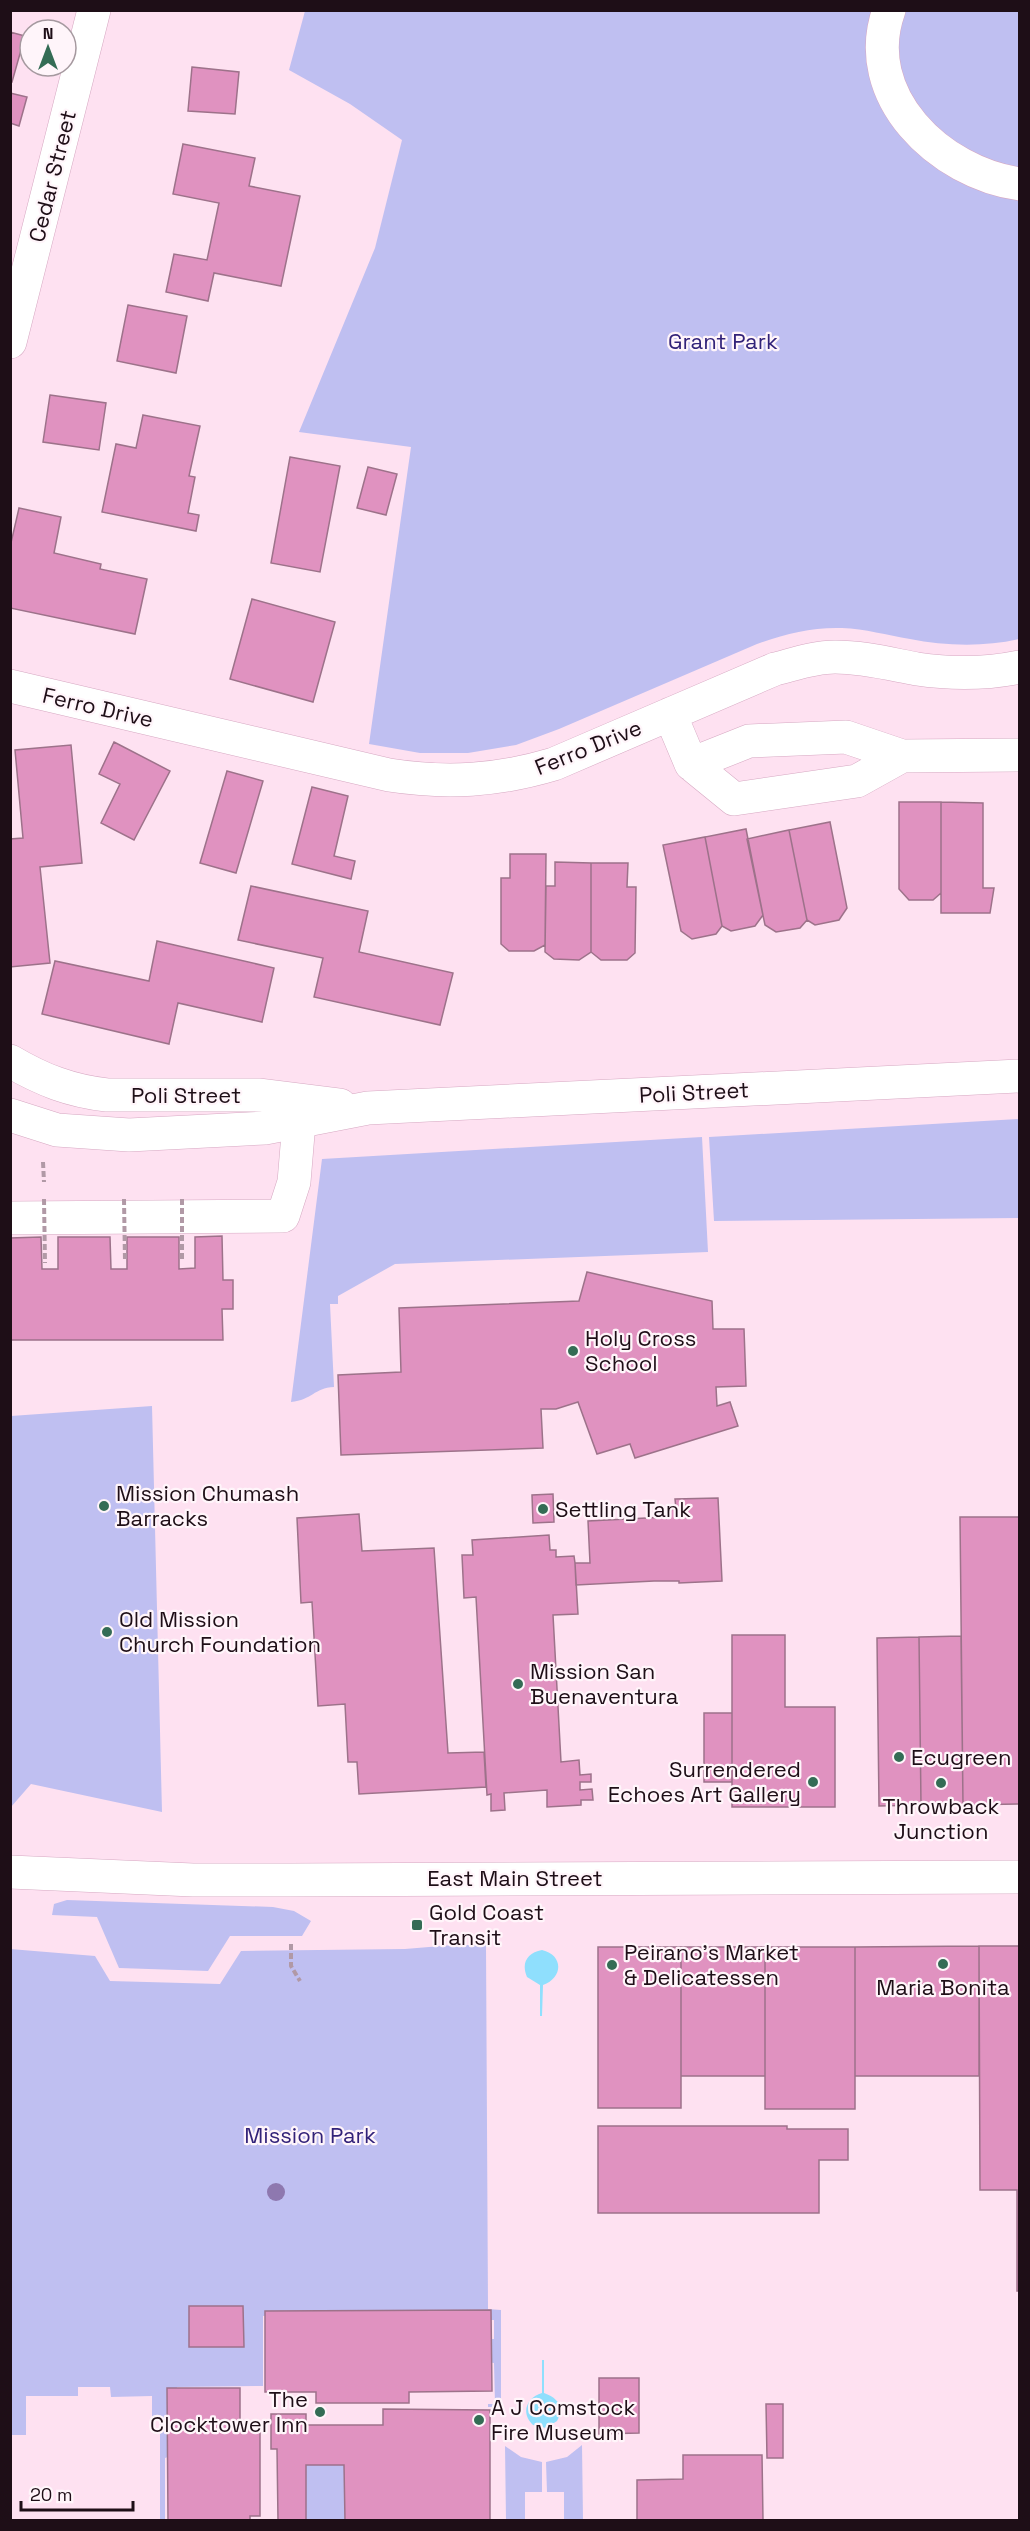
<svg xmlns="http://www.w3.org/2000/svg" width="1030" height="2531" font-family="'Space Grotesk',sans-serif">
	<style>
		.green { fill: #bfbff1 }
		.water { fill: #8fdffd }
		.building { fill: #e092c0; stroke: #9d728a; stroke-width: 1.5 }
		.lines { fill: none; stroke-linecap: round; stroke-linejoin: round }
		.minor-casing { stroke: #d6a8c2; stroke-width: 34 }
		.major-casing { stroke: #d6a8c2; stroke-width: 34 }
		.path { stroke: #b199a6; stroke-width: 4; stroke-dasharray: 6 3; stroke-linecap: butt }
		.minor { stroke: #fff; stroke-width: 33 }
		.major { stroke: #fff; stroke-width: 33 }
		.path-bridge { stroke: #b199a6; stroke-width: 4; stroke-dasharray: 6 3; stroke-linecap: butt }
		.tree { fill: #8e78af }
		.poi-dot { fill: #346c55; stroke: #fff5fa; stroke-width: 2 }
		.labels { text-anchor: middle; stroke-width: 4.5; stroke-linejoin: round; paint-order: stroke }
		.street-label { font-size: 22px; fill: #1e0e17; stroke: #fff5fa }
		.park-label { font-size: 22px; fill: #322279; stroke: #fff5fa }
		.poi-label { font-size: 22px; fill: #1e0e17; stroke: #fff5fa; text-anchor: start }
	</style>
	<rect width="100%" height="100%" fill="#fee1f1"/>
	<!-- green -->
	<path class="green" d="M 305,11 L 1019,11 L 1019,639 C 985,647 945,646 910,639 C 887,635 865,629 842,628 C 812,627 785,634 757,644 L 559,729 L 516,745 L 468,753 L 420,753 L 369,744 L 411,447 L 299,432 L 375,248 L 402,140 L 350,104 L 289,70 Z
		M 1019,1119 L 1019,1218 L 714,1221 L 709,1137 Z
		M 702,1137 L 708,1252 L 395,1264 L 338,1296 L 338,1304 L 330,1304 L 334,1387 C 314,1388 312,1400 291,1402 L 322,1159 Z
		M 152,1406 L 162,1812 L 31,1784 L 11,1807 L 11,1416 Z
		M 67,1900 L 273,1907 L 294,1911 L 311,1921 L 302,1936 L 230,1936 L 208,1971 L 119,1968 L 97,1917 L 52,1915 L 54,1904 Z
		M 453,1945 L 486,1945 L 488,2309 L 501,2310 L 501,2407 L 488,2407 L 488,2404 L 495,2404 L 494,2363 L 487,2362 L 487,2339 L 494,2339 L 494,2320 L 487,2320 L 480,2314 L 480,2310 L 279,2311 L 278,2315 L 263,2316 L 263,2386 L 177,2387 L 168,2457 L 165,2458 L 165,2519 L 172,2520 L 160,2520 L 160,2417 L 152,2417 L 152,2396 L 111,2397 L 110,2387 L 78,2387 L 78,2396 L 26,2396 L 26,2435 L 11,2435 L 10,1949 L 95,1956 L 110,1981 L 220,1984 L 241,1951 L 405,1949 Z
		M 582,2445 L 583,2520 L 564,2520 L 564,2492 L 547,2492 L 546,2462 L 567,2457 Z
		M 505,2446 L 521,2457 L 542,2462 L 542,2492 L 525,2492 L 525,2520 L 506,2520 Z
		M 306,2465 L 344,2465 L 345,2520 L 306,2520 Z"/>
	<!-- water -->
	<path class="water" d="M 542,1950 C 564,1955 563,1978 543,1985 L 542,2016 L 540,2016 L 540,1985 L 527,1977 C 521,1963 527,1953 542,1950 Z
		M 542,2360 L 544,2360 L 544,2393 C 558,2398 565,2407 557,2421 L 546,2428 L 533,2425 C 520,2413 527,2397 542,2393 Z"/>
	<!-- building -->
	<path class="building" d="M 10,32 L 25,36 L 12,82 L 10,81 Z
		M 192,67 L 239,72 L 235,114 L 188,111 Z
		M 10,93 L 27,97 L 19,126 L 10,123 Z
		M 183,144 L 255,158 L 249,186 L 300,196 L 281,286 L 214,273 L 208,301 L 166,292 L 174,254 L 207,260 L 219,203 L 173,194 Z
		M 128,305 L 187,316 L 176,373 L 117,361 Z
		M 50,395 L 106,403 L 99,450 L 43,442 Z
		M 143,415 L 200,426 L 189,476 L 195,477 L 188,513 L 199,515 L 196,531 L 102,512 L 116,444 L 136,448 Z
		M 290,457 L 340,466 L 320,572 L 271,563 Z
		M 368,467 L 397,474 L 386,515 L 357,508 Z
		M 19,508 L 61,517 L 54,553 L 101,564 L 100,569 L 147,579 L 135,634 L 10,608 L 10,547 Z
		M 252,599 L 335,622 L 313,702 L 230,679 Z
		M 114,742 L 170,771 L 134,840 L 101,823 L 120,784 L 99,774 Z
		M 71,745 L 82,863 L 40,867 L 50,963 L 10,967 L 10,839 L 23,838 L 15,750 Z
		M 227,771 L 263,781 L 236,873 L 200,863 Z
		M 312,787 L 348,796 L 334,856 L 355,861 L 351,879 L 292,864 Z
		M 899,802 L 941,802 L 941,893 L 933,900 L 909,900 L 899,889 Z
		M 941,802 L 983,803 L 983,888 L 994,888 L 990,913 L 941,913 Z
		M 830,822 L 847,908 L 839,920 L 815,925 L 807,920 L 789,830 Z
		M 746,829 L 763,915 L 755,926 L 731,931 L 722,926 L 705,837 Z
		M 789,830 L 807,920 L 800,928 L 776,932 L 765,925 L 747,839 Z
		M 705,837 L 722,926 L 716,934 L 692,939 L 681,931 L 663,845 Z
		M 510,854 L 546,854 L 545,945 L 534,951 L 509,951 L 501,944 L 501,878 L 510,878 Z
		M 555,862 L 591,863 L 591,952 L 579,960 L 554,959 L 545,952 L 546,886 L 555,886 Z
		M 591,863 L 628,863 L 627,887 L 636,887 L 635,953 L 627,960 L 601,960 L 591,952 Z
		M 251,886 L 368,911 L 359,952 L 453,973 L 440,1025 L 314,997 L 323,958 L 238,940 Z
		M 157,941 L 274,968 L 262,1022 L 178,1003 L 169,1044 L 42,1014 L 55,961 L 149,981 Z
		M 222,1236 L 223,1280 L 233,1280 L 233,1309 L 222,1309 L 223,1340 L 10,1340 L 10,1238 L 41,1237 L 42,1269 L 58,1269 L 58,1237 L 110,1237 L 111,1269 L 127,1269 L 127,1237 L 179,1237 L 179,1269 L 195,1268 L 195,1237 Z
		M 587,1272 L 712,1301 L 713,1329 L 744,1329 L 746,1386 L 716,1387 L 717,1406 L 730,1402 L 738,1426 L 635,1458 L 630,1444 L 597,1454 L 578,1402 L 556,1409 L 541,1409 L 543,1448 L 341,1455 L 338,1375 L 401,1372 L 399,1308 L 579,1301 Z
		M 553,1494 L 554,1522 L 533,1523 L 532,1495 Z
		M 718,1498 L 722,1581 L 679,1583 L 679,1581 L 654,1581 L 576,1585 L 575,1563 L 590,1563 L 588,1521 L 666,1517 L 665,1510 L 676,1509 L 675,1499 Z
		M 359,1514 L 362,1551 L 434,1548 L 448,1753 L 484,1752 L 486,1787 L 359,1794 L 357,1762 L 348,1762 L 345,1704 L 318,1706 L 312,1602 L 301,1603 L 297,1518 Z
		M 960,1517 L 1020,1517 L 1020,1804 L 963,1805 Z
		M 549,1535 L 550,1550 L 556,1550 L 556,1557 L 574,1556 L 575,1563 L 578,1614 L 553,1615 L 561,1762 L 579,1760 L 580,1775 L 591,1774 L 591,1782 L 580,1782 L 580,1790 L 592,1789 L 593,1800 L 581,1800 L 581,1805 L 547,1807 L 547,1790 L 504,1793 L 505,1810 L 491,1811 L 491,1794 L 487,1795 L 476,1597 L 464,1598 L 462,1555 L 473,1555 L 472,1540 Z
		M 732,1635 L 785,1635 L 785,1707 L 835,1707 L 835,1807 L 732,1807 Z
		M 961,1636 L 963,1805 L 921,1805 L 919,1637 Z
		M 919,1637 L 921,1805 L 879,1806 L 877,1638 Z
		M 704,1713 L 732,1713 L 732,1782 L 704,1782 Z
		M 979,1946 L 1020,1946 L 1020,2291 L 1017,2291 L 1017,2190 L 980,2190 Z
		M 979,1946 L 979,2076 L 855,2076 L 855,1947 Z
		M 598,1947 L 681,1947 L 681,2108 L 598,2108 Z
		M 681,1947 L 765,1947 L 765,2076 L 681,2076 Z
		M 765,1947 L 855,1947 L 855,2109 L 765,2109 Z
		M 598,2126 L 787,2126 L 787,2129 L 848,2129 L 848,2160 L 819,2160 L 819,2213 L 598,2213 Z
		M 189,2306 L 243,2306 L 244,2347 L 189,2347 Z
		M 491,2310 L 492,2391 L 409,2392 L 409,2403 L 316,2403 L 316,2392 L 265,2392 L 265,2311 Z
		M 599,2378 L 639,2378 L 639,2433 L 599,2434 Z
		M 167,2388 L 240,2388 L 240,2424 L 260,2424 L 260,2516 L 250,2516 L 250,2520 L 168,2520 Z
		M 766,2404 L 783,2404 L 783,2458 L 767,2458 Z
		M 383,2409 L 490,2410 L 490,2520 L 345,2520 L 344,2465 L 306,2465 L 306,2520 L 278,2520 L 277,2449 L 271,2449 L 271,2414 L 306,2414 L 306,2425 L 383,2425 Z
		M 683,2455 L 762,2455 L 763,2520 L 637,2520 L 637,2480 L 683,2479 Z"/>
	<g class="lines">
		<!-- minor casing -->
		<g class="minor-casing">
			<path id="minor" d="M 889,10 C 858,96 940,173 1020,184
				M 10,686 L 389,775 C 447,784 497,781 554,764 L 775,669 C 795,664 814,657 835,657 C 863,657 890,664 917,669 C 951,674 986,674 1020,667
				M 670,714 L 691,764 L 734,799 L 857,781 L 902,756
				M 691,764 L 749,741 L 846,737 L 902,756 L 1020,755
				M 10,1218 L 283,1216 L 294,1182 L 299,1122
				M 10,1872 L 193,1880 L 290,1880 L 1020,1877"/>
		</g>
		<!-- major casing -->
		<g class="major-casing">
			<path id="major" d="M 10,342 L 94,10
				M 10,1061 C 42,1080 71,1091 107,1095 L 260,1095 L 340,1105
				M 10,1115 L 57,1130 L 129,1135 L 265,1128 L 368,1108 L 1020,1076"/>
		</g>
		<!-- path -->
		<path class="path" d="M 43,1162 L 44,1182
			M 291,1944 L 291,1966 L 300,1981"/>
		<!-- minor -->
		<use href="#minor" class="minor"/>
		<!-- major -->
		<use href="#major" class="major"/>
		<!-- path-bridge -->
		<path class="path-bridge" d="M 44,1199 L 45,1263
			M 124,1199 L 125,1261
			M 182,1199 L 182,1261"/>
	</g>
	<!-- trees -->
	<circle class="tree" cx="276" cy="2192" r="9"/>
	<!-- markers -->
	<g class="poi-dot">
		<circle cx="573" cy="1351" r="6"/>
		<circle cx="104" cy="1506" r="6"/>
		<circle cx="543" cy="1509" r="6"/>
		<circle cx="107" cy="1632" r="6"/>
		<circle cx="518" cy="1684" r="6"/>
		<circle cx="899" cy="1757" r="6"/>
		<circle cx="813" cy="1782" r="6"/>
		<circle cx="941" cy="1783" r="6"/>
		<rect x="411" y="1919" width="12" height="12" rx="3"/>
		<circle cx="943" cy="1964" r="6"/>
		<circle cx="612" cy="1965" r="6"/>
		<circle cx="320" cy="2412" r="6"/>
		<circle cx="479" cy="2420" r="6"/>
	</g>
	<g class="labels">
		<!-- street labels -->
		<g class="street-label">
			<text transform="translate(52 176) rotate(-76)" y="8">Cedar Street</text>
			<text transform="translate(98 707) rotate(13)" y="8">Ferro Drive</text>
			<text transform="translate(588 747) rotate(-22)" y="8">Ferro Drive</text>
			<text transform="translate(694 1092) rotate(-3)" y="8">Poli Street</text>
			<text x="186" y="1103">Poli Street</text>
			<text x="515" y="1886">East Main Street</text>
		</g>
		<!-- park labels -->
		<g class="park-label">
			<text x="723" y="349">Grant Park</text>
			<text x="310" y="2143">Mission Park</text>
		</g>
		<!-- poi labels -->
		<g class="poi-label">
			<text x="585" y="1346">Holy Cross<tspan x="585" dy="25">School</tspan></text>
			<text x="116" y="1501">Mission Chumash<tspan x="116" dy="25">Barracks</tspan></text>
			<text x="555" y="1517">Settling Tank</text>
			<text x="119" y="1627">Old Mission<tspan x="119" dy="25">Church Foundation</tspan></text>
			<text x="530" y="1679">Mission San<tspan x="530" dy="25">Buenaventura</tspan></text>
			<text x="911" y="1765">Ecugreen</text>
			<text x="801" y="1777" text-anchor="end">Surrendered<tspan x="801" dy="25">Echoes Art Gallery</tspan></text>
			<text x="941" y="1814" text-anchor="middle">Throwback<tspan x="941" dy="25">Junction</tspan></text>
			<text x="429" y="1920">Gold Coast<tspan x="429" dy="25">Transit</tspan></text>
			<text x="624" y="1960">Peirano's Market<tspan x="624" dy="25">&amp; Delicatessen</tspan></text>
			<text x="943" y="1995" text-anchor="middle">Maria Bonita</text>
			<text x="308" y="2407" text-anchor="end">The<tspan x="308" dy="25">Clocktower Inn</tspan></text>
			<text x="491" y="2415">A J Comstock<tspan x="491" dy="25">Fire Museum</tspan></text>
		</g>
	</g>
	<!-- border -->
	<rect width="1030" height="2531" fill="none" stroke="#1e0e17" stroke-width="24"/>
	<!-- north arrow -->
	<g transform="translate(48 48)"><circle r="28" fill="#fff5fa" stroke="#a5999f" stroke-width="1.5"/>
	<path d="M0-4.5L10 22L0 15L-10 22Z" fill="#346c55"/>
	<text y="-9" font-size="16" font-weight="bold" text-anchor="middle" fill="#1e0e17">N</text>
	</g>
	<!-- scale -->
	<path d="M21 2501v9h112v-9" fill="none" stroke="#1e0e17" stroke-width="3"/>
	<text x="30" y="2501" font-size="18" fill="#1e0e17" stroke="#fff5fa" stroke-width="4.5" paint-order="stroke">20 m</text>
</svg>
